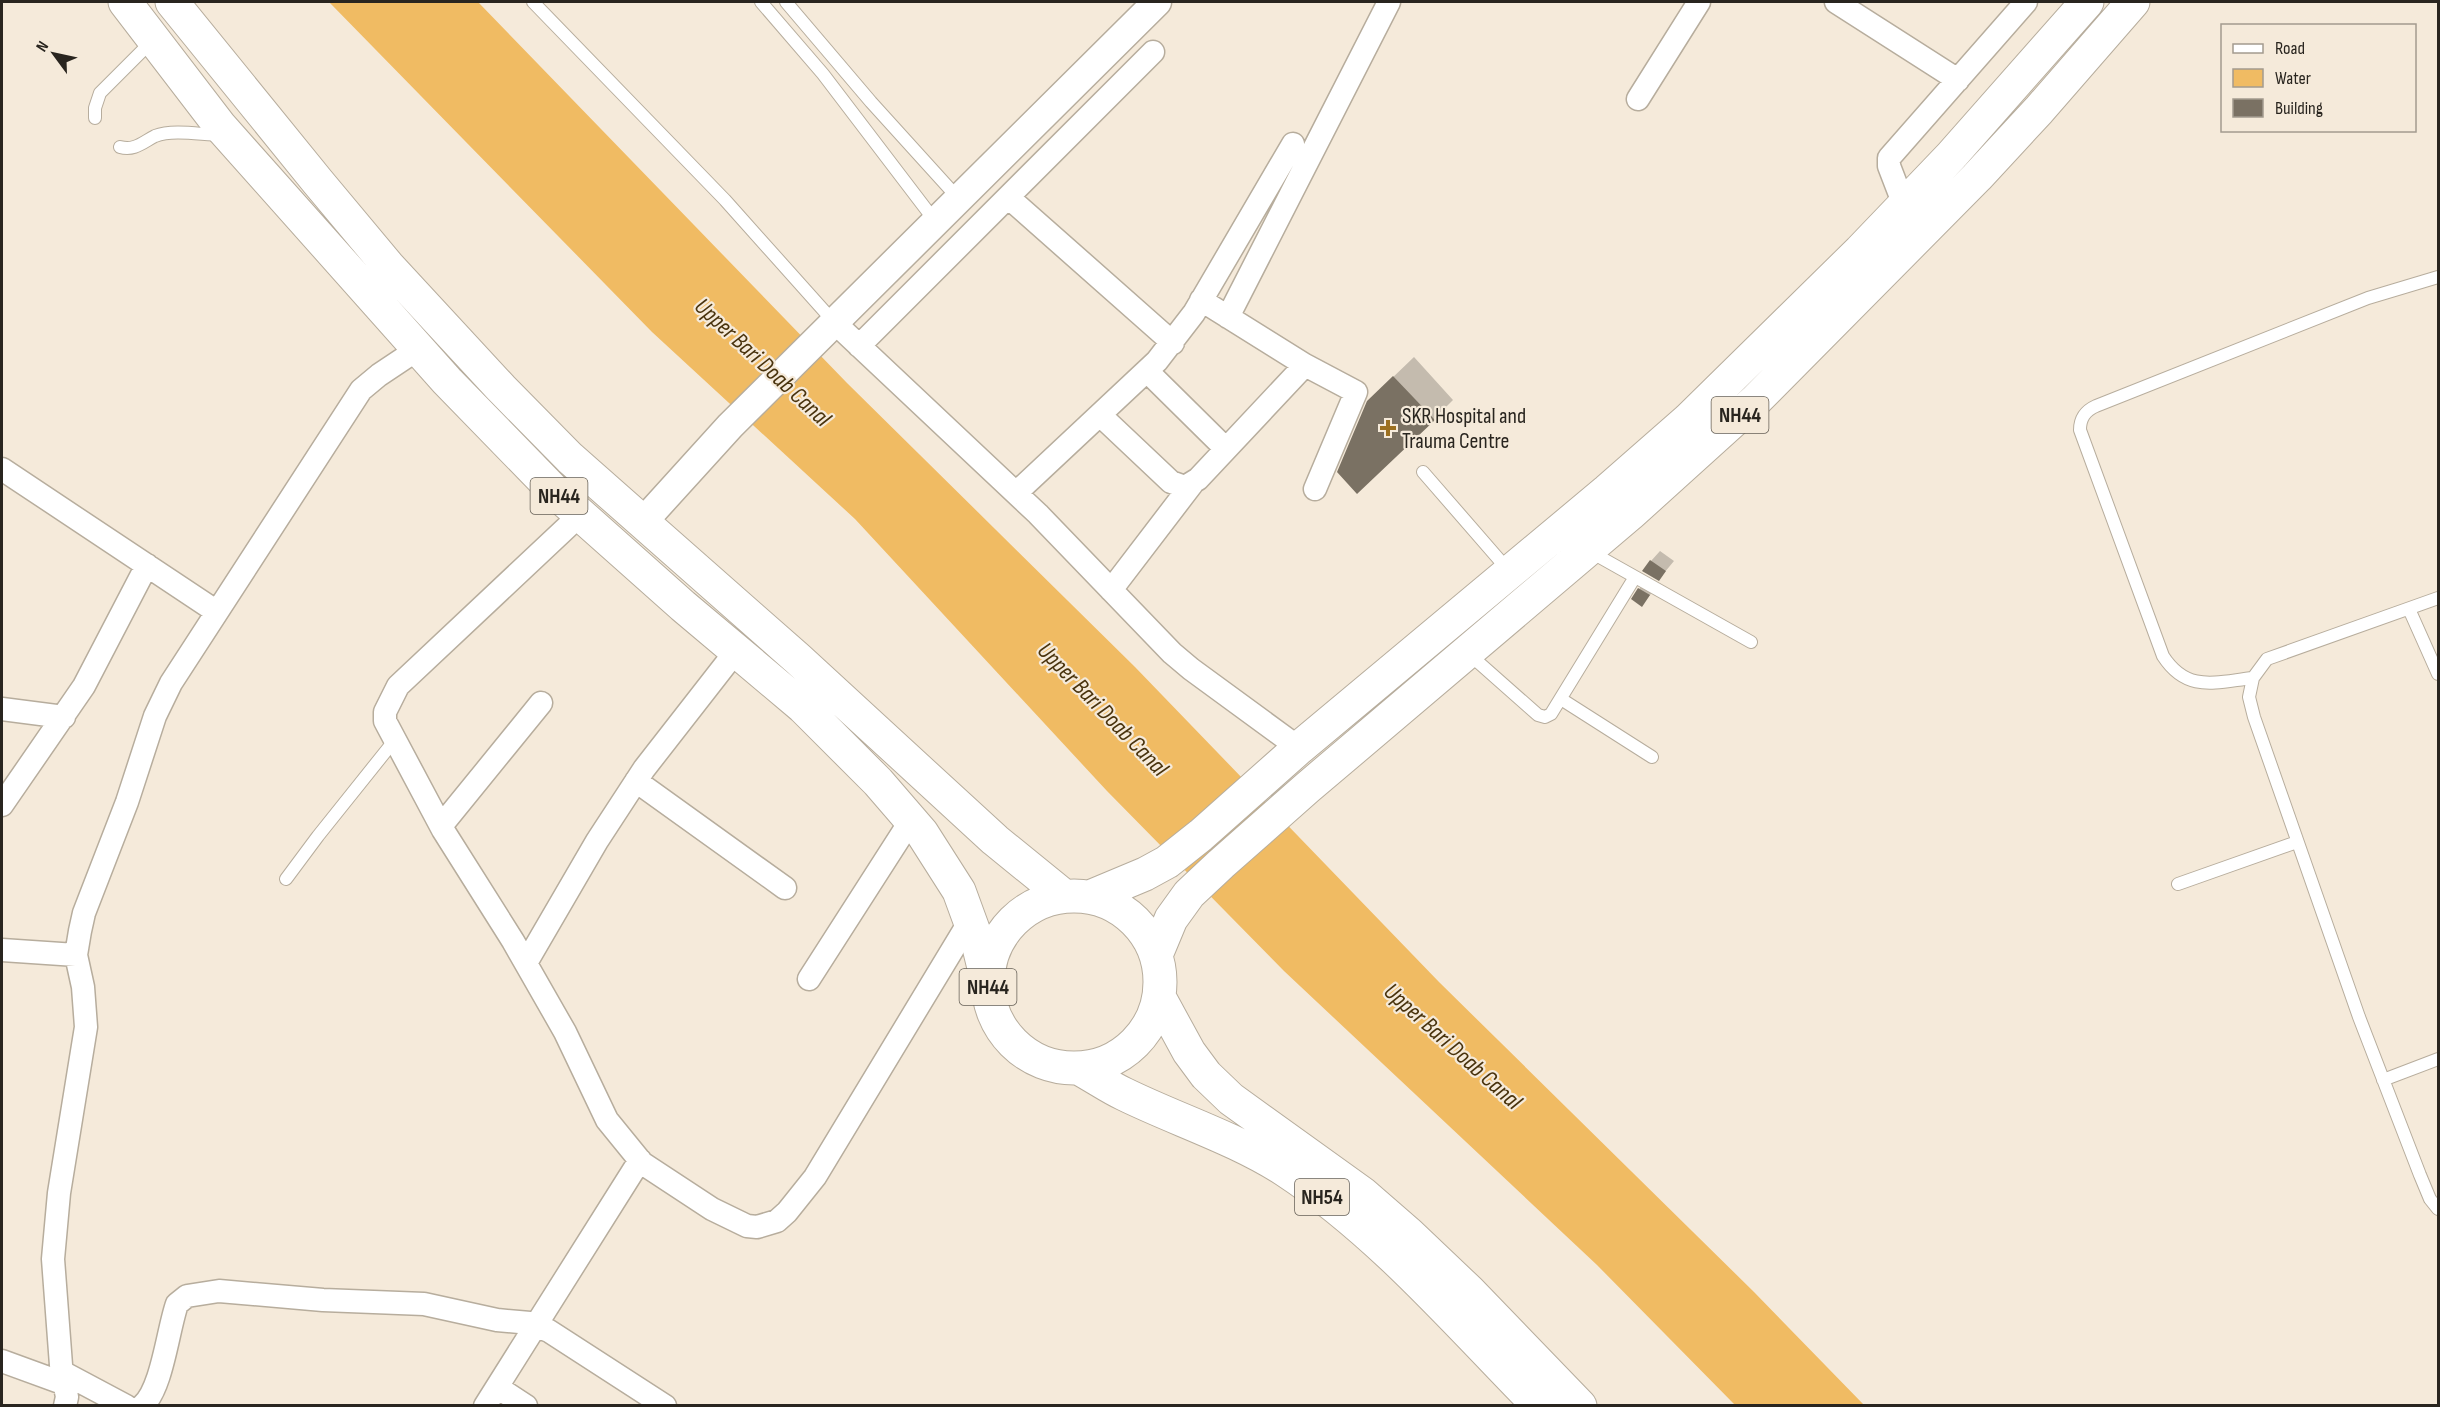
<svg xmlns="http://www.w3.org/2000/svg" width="2440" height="1407" font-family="'Sofia Sans Condensed',sans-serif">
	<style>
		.water { fill: #f0bb63 }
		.shadow { fill: #0003 }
		.building { fill: #7a7163 }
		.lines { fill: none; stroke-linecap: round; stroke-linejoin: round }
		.service-casing { stroke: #b7ad9d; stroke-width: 14 }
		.minor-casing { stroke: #b7ad9d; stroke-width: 25 }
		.tertiary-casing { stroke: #b7ad9d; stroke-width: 31 }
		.trunk-casing { stroke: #b7ad9d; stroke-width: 35 }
		.service { stroke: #fff; stroke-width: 12 }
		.minor { stroke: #fff; stroke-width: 22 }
		.tertiary { stroke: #fff; stroke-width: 28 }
		.trunk { stroke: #fff; stroke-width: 33 }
		.poi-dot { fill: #9c7020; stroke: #f5eada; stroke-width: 2 }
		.labels { text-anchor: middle; stroke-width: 4.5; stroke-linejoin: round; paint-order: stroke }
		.shield { fill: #f5eada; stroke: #666057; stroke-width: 1.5 }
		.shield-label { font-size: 21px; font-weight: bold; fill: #29251f }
		.poi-label { font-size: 22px; fill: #29251f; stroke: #f5eada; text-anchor: start }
		.water-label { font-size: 24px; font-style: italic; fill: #49330d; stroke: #f5eada }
	</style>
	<rect width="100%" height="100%" fill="#f5eada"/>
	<!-- water -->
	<path class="water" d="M 329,2 L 478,2 L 847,383 L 1135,667 L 1439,982 L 1754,1292 L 1864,1405 L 1735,1405 L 1597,1265 L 1284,971 L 1107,791 L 855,519 L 652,332 Z"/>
	<!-- shadow -->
	<path class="shadow" d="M 1414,357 L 1453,400 L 1434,419 L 1389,381 Z
		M 1660,551 L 1674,561 L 1659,579 L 1651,561 Z
		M 1649,579 L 1658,585 L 1642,605 L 1639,589 Z"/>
	<!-- building -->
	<path class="building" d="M 1393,376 L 1435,420 L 1357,494 L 1337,472 L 1367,401 Z
		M 1650,560 L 1666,571 L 1659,581 L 1642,571 Z
		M 1638,588 L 1650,595 L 1642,607 L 1631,599 Z"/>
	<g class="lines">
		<!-- service casing -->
		<g class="service-casing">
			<path id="service" d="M 533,2 L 725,200 L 834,322
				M 761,2 L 823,74 L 935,221
				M 786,2 L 871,102 L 958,198
				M 95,118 L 95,108 L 100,93 L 153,40
				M 120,147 C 135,151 143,142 155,136 C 174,129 202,135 221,135
				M 1423,472 L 1509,571
				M 1589,551 L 1751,642
				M 2438,598 L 2267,659 L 2253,678 L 2249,697 L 2254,717 L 2359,1017 L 2420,1175 L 2430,1199 L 2438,1209
				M 2409,609 L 2438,674
				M 1469,654 L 1538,715 L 1545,717 L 1551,714 L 1635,577
				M 2253,678 C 2215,682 2187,693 2163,656 L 2080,430 C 2080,418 2085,411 2096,406 L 2368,298 L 2438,277
				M 1561,699 L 1652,757
				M 286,879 L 318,836 L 394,741
				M 2178,884 L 2297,842
				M 2383,1080 L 2438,1059"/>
		</g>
		<!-- minor casing -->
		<g class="minor-casing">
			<path id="minor" d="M 1836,2 L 1958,80
				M 1638,99 L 1699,2
				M 1008,197 L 1173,343
				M 1904,205 L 1889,166 L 1889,158 L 2026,2
				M 1228,317 L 1389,2
				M 835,323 L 1038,514 L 1172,653 L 1191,669 L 1299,748
				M 859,346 L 1153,52
				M 1305,365 L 1356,392 L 1315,489
				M 1147,371 L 1226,449
				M 1100,415 L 1171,482 L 1185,487 L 1198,479 L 1305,365 L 1201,300
				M 2,469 L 217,612
				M 1016,493 L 1157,361 L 1194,313 L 1293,144
				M 580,515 L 398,686 L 385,712 L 385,721 L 443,830 L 513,941 L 565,1032 L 607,1120 L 642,1163 L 712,1209 L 747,1226 L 757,1227 L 777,1221 L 787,1212 L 815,1177 L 971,919
				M 1111,590 L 1192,484
				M 2,709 L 64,717
				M 636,781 L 785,888
				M 2,805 L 84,686 L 147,565
				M 441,826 L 541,703
				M 2,950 L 76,955
				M 526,963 L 597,841 L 644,769 L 736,651
				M 809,979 L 911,820
				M 2,1361 L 65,1384
				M 64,1373 L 126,1406
				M 497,1387 L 526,1406
				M 65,1406 L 67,1397 L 61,1365 L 53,1259 L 59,1193 L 86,1027 L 83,987 L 76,955 L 80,931 L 84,913 L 127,802 L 155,716 L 171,683 L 361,390 L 379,375 L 418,349
				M 142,1406 C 162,1390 168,1329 177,1304 L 187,1296 L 219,1291 L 323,1300 L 424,1304 L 497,1320 L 530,1323 L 549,1331 L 665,1406
				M 485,1406 L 640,1160"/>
		</g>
		<!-- tertiary casing -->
		<g class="tertiary-casing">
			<path id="tertiary" d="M 642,523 L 730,426 L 1157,2"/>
		</g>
		<!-- trunk casing -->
		<g class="trunk-casing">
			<path id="trunk" d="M 125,2 L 220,126 L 447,381 L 556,493 L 683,606 L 803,707 L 878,782 L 922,833 L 959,891 L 978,943 L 987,980
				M 172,2 L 318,182 L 389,267 L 501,388 L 570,458 L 798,659 L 995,840 L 1064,896
				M988 982a86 86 0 1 1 172 0a86 86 0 1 1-172 0Z
				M 1090,897 L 1145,874 L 1167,862 L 1201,835 L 1299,748 L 1607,491 L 1688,420 L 1860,251 L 1951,156 L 2087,2
				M 1156,955 L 1171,919 L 1189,894 L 1221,864 L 1307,788 L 1630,514 L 1755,401 L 1977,177 L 2039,110 L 2133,2
				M 1159,997 L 1189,1052 L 1206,1075 L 1231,1099 L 1363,1194 L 1409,1234 L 1469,1291 L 1580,1406
				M 1080,1069 C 1095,1077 1109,1087 1124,1094 C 1177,1120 1235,1138 1285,1170 C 1381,1233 1459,1325 1539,1406"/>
		</g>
		<!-- service -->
		<use href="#service" class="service"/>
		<!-- minor -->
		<use href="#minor" class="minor"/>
		<!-- tertiary -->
		<use href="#tertiary" class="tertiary"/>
		<!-- trunk -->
		<use href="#trunk" class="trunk"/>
	</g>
	<!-- markers -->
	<path class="poi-dot" d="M1385 419h6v6h6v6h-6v6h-6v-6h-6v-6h6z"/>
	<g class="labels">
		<!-- shield labels -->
		<g class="shield">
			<rect x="1711.5" y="397" width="57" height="36" rx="4.5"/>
			<rect x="530.5" y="478" width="57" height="36" rx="4.5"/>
			<rect x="959.5" y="969" width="57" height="36" rx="4.5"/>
			<rect x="1295" y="1179" width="54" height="36" rx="4.5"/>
		</g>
		<g class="shield-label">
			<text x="1740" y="422">NH44</text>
			<text x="559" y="503">NH44</text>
			<text x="988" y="994">NH44</text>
			<text x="1322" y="1204">NH54</text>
		</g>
		<!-- poi labels -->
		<g class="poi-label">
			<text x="1402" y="423">SKR Hospital and<tspan x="1402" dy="25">Trauma Centre</tspan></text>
		</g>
		<!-- water labels -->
		<g class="water-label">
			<text transform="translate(763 362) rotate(43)" y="8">Upper Bari Doab Canal</text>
			<text transform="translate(1103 709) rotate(46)" y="8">Upper Bari Doab Canal</text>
			<text transform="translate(1453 1046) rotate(42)" y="8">Upper Bari Doab Canal</text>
		</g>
	</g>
	<!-- border -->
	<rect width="2440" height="1407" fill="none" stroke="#29251f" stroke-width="6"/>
	<!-- legend -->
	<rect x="2221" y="24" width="195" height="108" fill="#f5eada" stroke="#a39b8f" stroke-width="1.5"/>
	<rect x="2233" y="44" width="30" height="9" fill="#ffffff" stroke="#a39b8f" stroke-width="1.5"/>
	<text x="2275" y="54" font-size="18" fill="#29251f">Road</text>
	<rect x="2233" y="69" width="30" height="18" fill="#f0bb63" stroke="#a39b8f" stroke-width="1.5"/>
	<text x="2275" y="84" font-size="18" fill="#29251f">Water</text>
	<rect x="2233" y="99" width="30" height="18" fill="#7a7163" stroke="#a39b8f" stroke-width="1.5"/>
	<text x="2275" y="114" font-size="18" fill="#29251f">Building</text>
	<!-- north arrow -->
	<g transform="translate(54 54) rotate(303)" stroke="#f5eada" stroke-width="4.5" paint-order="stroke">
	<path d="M0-4.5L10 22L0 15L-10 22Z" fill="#29251f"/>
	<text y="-9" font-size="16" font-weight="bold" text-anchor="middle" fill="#29251f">N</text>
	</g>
</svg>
